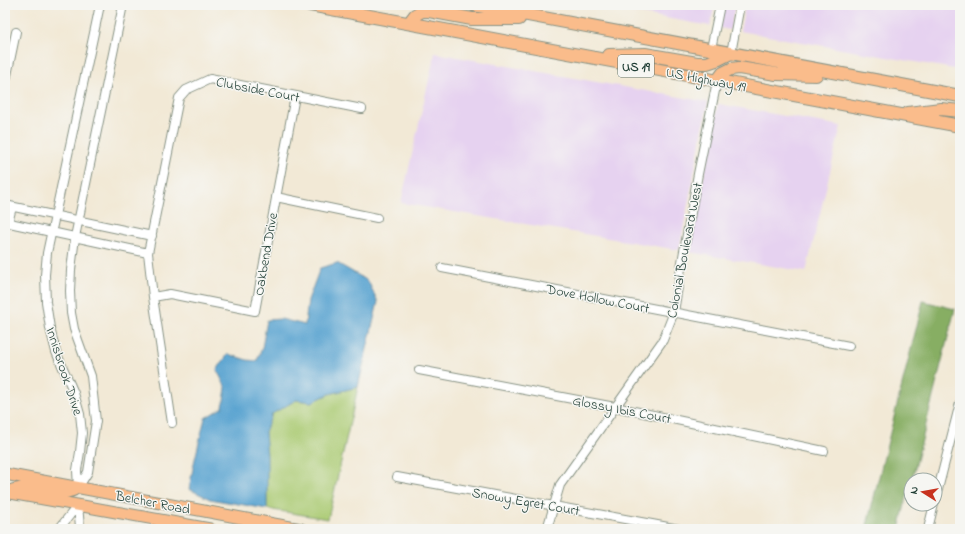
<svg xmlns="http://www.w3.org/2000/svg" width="965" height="534" font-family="'Indie Flower',sans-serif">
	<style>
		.built { fill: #e6d2f0 }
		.green { fill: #aaca72; stroke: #648453 }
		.forest { fill: #87ae64; stroke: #53764c }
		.water { fill: #58a3d0; stroke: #3c7082 }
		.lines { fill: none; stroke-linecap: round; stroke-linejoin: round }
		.minor-casing { stroke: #889385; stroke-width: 10 }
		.major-casing { stroke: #889385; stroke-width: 13 }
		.highway-casing { stroke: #889385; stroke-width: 14 }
		.minor { stroke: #fff; stroke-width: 8 }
		.major { stroke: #fabc8b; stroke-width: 11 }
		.highway { stroke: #fabc8b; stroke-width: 12 }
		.labels { text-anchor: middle; stroke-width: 3; stroke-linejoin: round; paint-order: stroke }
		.shield { fill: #f6f6f2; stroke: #60746d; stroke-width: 1 }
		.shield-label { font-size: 13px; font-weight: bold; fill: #1f3d34 }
		.street-label { font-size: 14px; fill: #1f3d34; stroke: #f6f6f2 }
	</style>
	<rect width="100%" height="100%" fill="#f6f6f2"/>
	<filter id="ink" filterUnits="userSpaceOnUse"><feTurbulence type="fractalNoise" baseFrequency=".025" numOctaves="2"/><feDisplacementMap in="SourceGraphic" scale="8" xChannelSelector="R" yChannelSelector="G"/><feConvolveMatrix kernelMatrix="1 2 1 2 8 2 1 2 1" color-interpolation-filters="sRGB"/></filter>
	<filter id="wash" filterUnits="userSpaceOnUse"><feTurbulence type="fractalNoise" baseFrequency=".012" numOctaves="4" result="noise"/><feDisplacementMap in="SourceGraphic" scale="16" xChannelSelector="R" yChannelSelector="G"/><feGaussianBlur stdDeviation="0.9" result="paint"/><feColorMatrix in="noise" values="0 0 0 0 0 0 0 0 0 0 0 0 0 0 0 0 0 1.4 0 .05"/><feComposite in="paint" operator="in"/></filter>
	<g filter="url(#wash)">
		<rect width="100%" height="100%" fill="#f2e9d6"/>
		<!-- built -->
		<path class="built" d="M 593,5 L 715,5 L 710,26 Z
			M 725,5 L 960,5 L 960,70 L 740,31 L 745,7 L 735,5 L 730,30 L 720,28 Z
			M 435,53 L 708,102 L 679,250 L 401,203 Z
			M 718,104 L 841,126 L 806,272 L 689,252 Z"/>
		<!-- green -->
		<path class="green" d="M 358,387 L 328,519 L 267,509 L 267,456 L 265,432 L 272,414 L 296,400 L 312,402 L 329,394 Z"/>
		<!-- forest -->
		<path class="forest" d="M 923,301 L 955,309 L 912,480 L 911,480 L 899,529 L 866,529 Z"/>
		<!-- water -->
		<path class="water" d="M 337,263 L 358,275 L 368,281 L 378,302 L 358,387 L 329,394 L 312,402 L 296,400 L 272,414 L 265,432 L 267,456 L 267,509 L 210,499 L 189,489 L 194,463 L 205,418 L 223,407 L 226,388 L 217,370 L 228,354 L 247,360 L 257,361 L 262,348 L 267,320 L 281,319 L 305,325 L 308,300 L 320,268 Z"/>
	</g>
	<g filter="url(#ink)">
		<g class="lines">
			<!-- minor casing -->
			<g class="minor-casing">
				<path id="minor" d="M 711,49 L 720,5
					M 731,53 L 740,5
					M 5,85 L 16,32
					M 276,197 L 377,218
					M 5,205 L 152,236
					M 5,222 L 148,253
					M 8,223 L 12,207
					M 442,268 L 849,346
					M 153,297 L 170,294 L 255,311 L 295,96
					M 419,370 L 615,407 L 824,451
					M 172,423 L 153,297 L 148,253 L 179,98 L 186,90 L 210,79 L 362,109
					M 397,477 L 679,529
					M 78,488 L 88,472 L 96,421 L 91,376 L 74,329 L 71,313 L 70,291 L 71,270 L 75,237 L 123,5
					M 78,488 L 77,470 L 80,452 L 82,433 L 80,414 L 74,393 L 56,352 L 50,328 L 46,302 L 45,275 L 47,253 L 100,5
					M 935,501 L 960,403
					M 78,505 L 80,527 L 79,529
					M 60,529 L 62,525 L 78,505
					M 547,529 L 560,485 L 663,340 L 674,312 L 682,262 L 698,174 L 717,81
					M 928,529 L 934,504"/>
			</g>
			<!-- major casing -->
			<g class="major-casing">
				<path id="major" d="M 5,474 L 301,529
					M 10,491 C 31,481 54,499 74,490
					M 5,492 L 210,529"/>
			</g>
			<!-- highway casing -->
			<g class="highway-casing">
				<path id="highway" d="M 310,5 L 960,126
					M 474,5 L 960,96
					M 409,23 L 415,15 L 422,11 L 429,11 L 472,19 L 519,19
					M 609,55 L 645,54 L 697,63 L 707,63 L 719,59 L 731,53
					M 717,81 L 723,73 L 731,69 L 739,68 L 776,74 L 816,75
					M 908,113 L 941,109 L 960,111"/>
			</g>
			<!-- minor -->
			<use href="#minor" class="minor"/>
			<!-- major -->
			<use href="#major" class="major"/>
			<!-- highway -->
			<use href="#highway" class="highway"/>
		</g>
	</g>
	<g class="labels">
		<!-- shield labels -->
		<rect class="shield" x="618" y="55" width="36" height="22" rx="3"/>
		<g class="shield-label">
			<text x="636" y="71">US 19</text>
		</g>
		<!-- street labels -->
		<g class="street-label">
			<text transform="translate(706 79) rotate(11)" y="5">US Highway 19</text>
			<text transform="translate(258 89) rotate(11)" y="5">Clubside Court</text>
			<text transform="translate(684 250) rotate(-79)" y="5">Colonial Boulevard West</text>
			<text transform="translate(265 254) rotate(-80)" y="5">Oakbend Drive</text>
			<text transform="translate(598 298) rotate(11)" y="5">Dove Hollow Court</text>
			<text transform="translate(65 371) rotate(72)" y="5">Innisbrook Drive</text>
			<text transform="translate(622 409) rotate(11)" y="5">Glossy Ibis Court</text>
			<text transform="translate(526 501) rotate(10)" y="5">Snowy Egret Court</text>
			<text transform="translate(153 502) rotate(11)" y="5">Belcher Road</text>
		</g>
	</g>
	<!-- margin -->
	<rect width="965" height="534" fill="none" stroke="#f6f6f2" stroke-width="20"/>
	<!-- north arrow -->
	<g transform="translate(923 492) rotate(281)"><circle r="19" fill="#f6f6f2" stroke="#a0aca6"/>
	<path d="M0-3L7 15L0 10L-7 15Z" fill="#c8321e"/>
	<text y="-6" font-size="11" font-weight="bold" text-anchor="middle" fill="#1f3d34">N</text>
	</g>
</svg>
